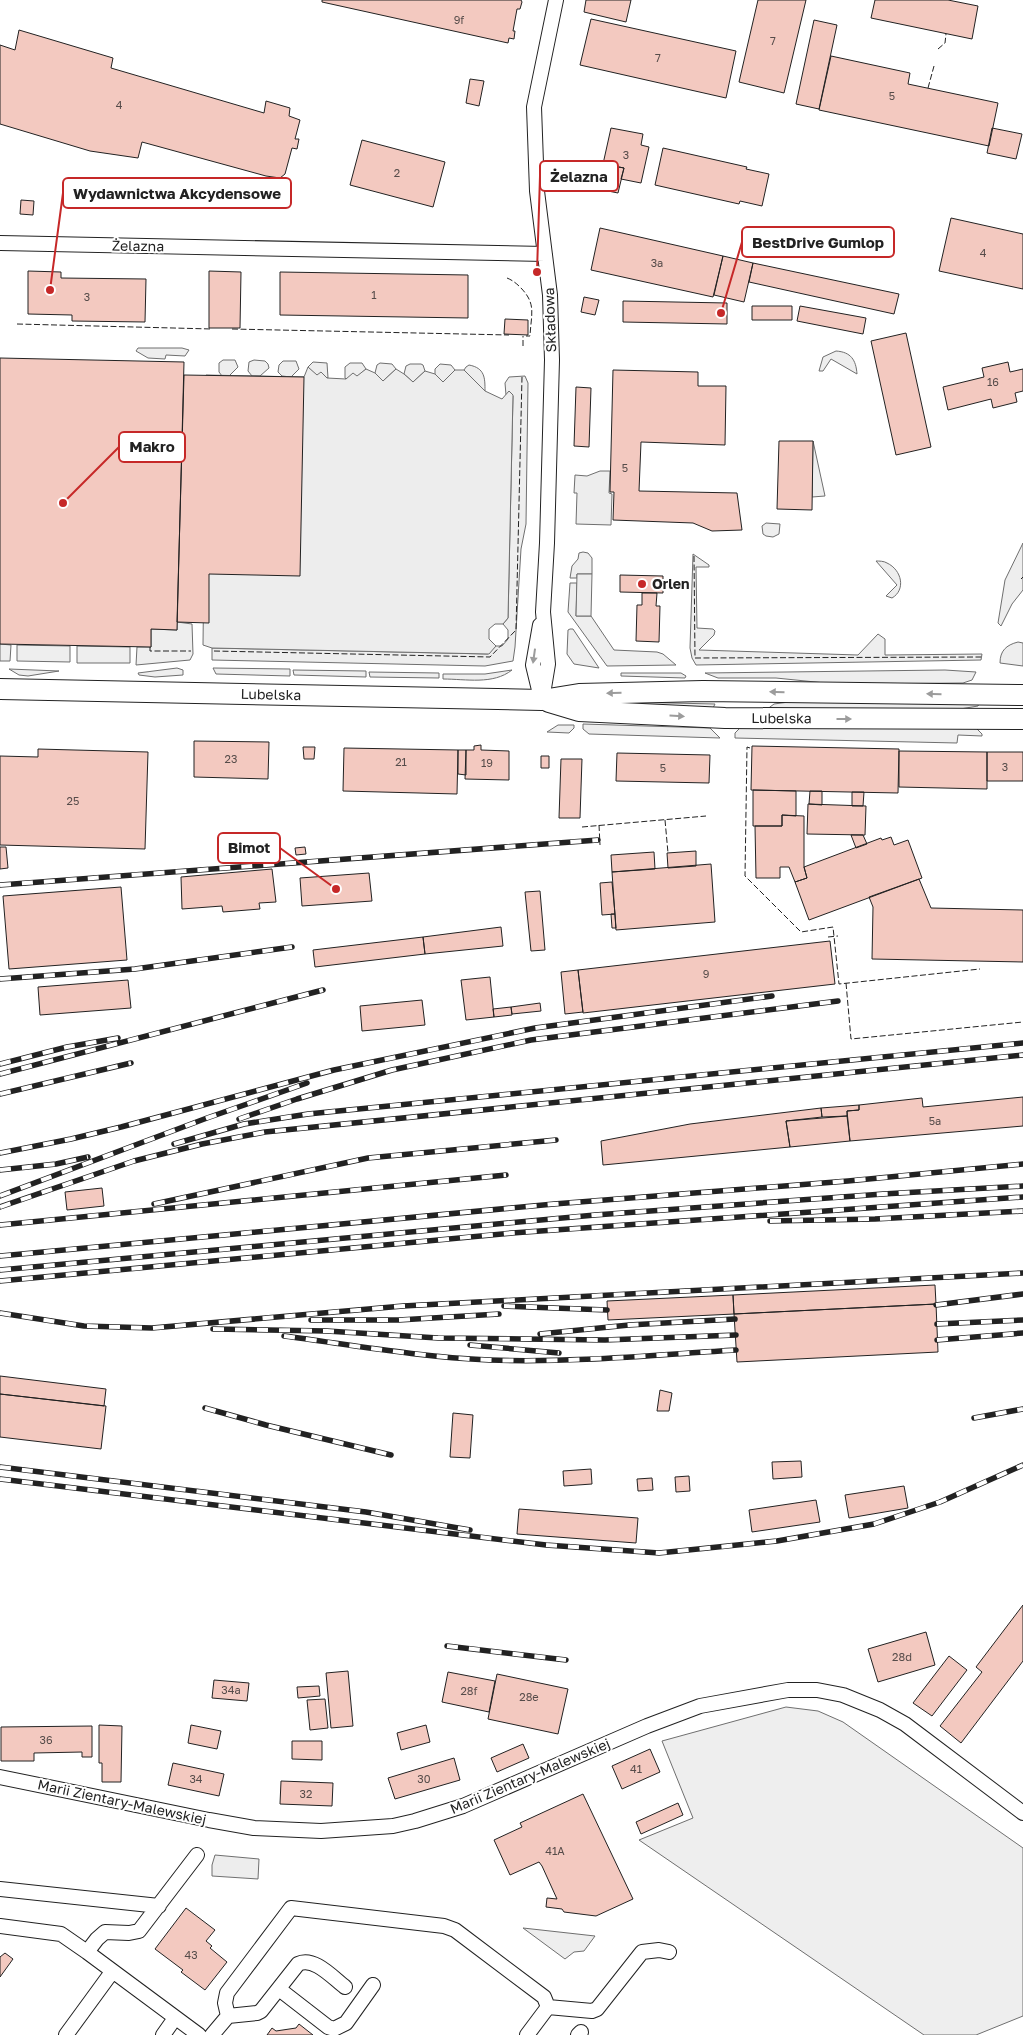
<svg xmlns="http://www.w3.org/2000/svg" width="1023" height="2035" font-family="'Golos Text',sans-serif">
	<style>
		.green { fill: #eee; stroke: #6f6f6f }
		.parking { fill: #ededed; stroke: #6f6f6f }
		.building { fill: #f3c9c0; stroke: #222 }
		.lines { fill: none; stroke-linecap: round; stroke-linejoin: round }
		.street-casing { stroke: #222; stroke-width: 16 }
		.secondary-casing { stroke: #222; stroke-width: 22 }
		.street { stroke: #fff; stroke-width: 14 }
		.secondary { stroke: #fff; stroke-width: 20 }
		.rail-casing { stroke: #222; stroke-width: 5.5 }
		.rail { stroke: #fff; stroke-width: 4; stroke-dasharray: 11; stroke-linecap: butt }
		.fence { stroke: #222; stroke-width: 1; stroke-dasharray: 6 2.5; stroke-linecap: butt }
		.oneway { fill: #9c9c9c }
		.poi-dot { fill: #c62828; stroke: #fff; stroke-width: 2 }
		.labels { text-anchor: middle; stroke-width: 4; stroke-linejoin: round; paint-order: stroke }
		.number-label { font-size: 11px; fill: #564c4a }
		.street-label { font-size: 14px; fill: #222; stroke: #fff }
		.poi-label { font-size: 14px; font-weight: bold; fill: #222; stroke: #fff; text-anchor: start }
		.leader { fill: none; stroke: #c62828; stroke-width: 2 }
		.callout-dot { fill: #c62828; stroke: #fff; stroke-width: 2 }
		.callout { fill: #fff; stroke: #c62828; stroke-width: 2 }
		.callout-label { font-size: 15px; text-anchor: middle; font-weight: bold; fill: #222 }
	</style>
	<rect width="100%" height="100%" fill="#fff"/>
	<!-- green -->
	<path class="green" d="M 138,348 L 182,348 L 189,350 L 185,356 L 166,355 L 165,359 L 148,358 L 136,351 Z
		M 836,351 C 851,352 856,360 857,374 L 831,359 L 823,371 L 819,371 L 823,357 Z
		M 223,360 L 235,360 L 238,367 L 229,376 L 222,376 L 219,372 L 219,363 Z
		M 254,360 L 265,361 L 268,364 L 269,368 L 260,376 L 252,376 L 248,371 L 249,362 Z
		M 283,361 L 296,361 L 299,369 L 291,377 L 282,376 L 278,372 L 279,365 Z
		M 313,362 L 327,363 L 328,378 L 317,376 L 308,367 Z
		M 350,363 L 362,363 L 366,369 L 357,377 L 346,379 L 345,378 L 345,367 Z
		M 380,363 L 392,364 L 396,369 L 383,381 L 375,373 L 377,365 Z
		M 410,364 L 421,364 L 423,365 L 425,371 L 413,382 L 404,374 L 406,366 Z
		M 440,364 L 451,365 L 455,370 L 443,383 L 435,374 L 435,369 Z
		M 469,365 C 485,368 485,378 485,391 L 464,370 L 466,367 Z
		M 525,376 L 528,383 L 526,524 L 521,549 L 515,647 L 513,661 L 485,666 L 212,660 L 212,648 L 488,654 L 496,646 L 502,646 L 508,639 L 508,630 L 503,624 L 508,618 L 513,396 L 509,392 L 506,395 L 505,383 L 509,377 Z
		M 813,441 L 825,496 L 812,497 Z
		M 766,523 L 780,524 L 779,534 L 773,537 L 766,536 L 763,534 L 762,526 Z
		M 1023,543 L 1023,590 L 1012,604 L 1001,626 L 998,623 L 1005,580 Z
		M 583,552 L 588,553 L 592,558 L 592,574 L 577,574 L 577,578 L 570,578 L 572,566 L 578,559 L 579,553 Z
		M 693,554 L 709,565 L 709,567 L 696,567 L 697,628 L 713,629 L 715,631 L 714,635 L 699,650 L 858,655 L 878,634 L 885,639 L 885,655 L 982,654 L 981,660 L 696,665 L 692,658 L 690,648 Z
		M 876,561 C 879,561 884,561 887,563 C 902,570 906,590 892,598 L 886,596 L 897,585 Z
		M 570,583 L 577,583 L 576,616 L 591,616 L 614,650 L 657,652 L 663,654 L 676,665 L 607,666 L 568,612 Z
		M 177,622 L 192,624 L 193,654 L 190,660 L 136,665 L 137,647 L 151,647 L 151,629 L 177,630 Z
		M 570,629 L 573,629 L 599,668 L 574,664 L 567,654 L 568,630 Z
		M 1018,642 L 1023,643 L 1023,666 L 1000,663 C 1000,651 1006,645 1018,642 Z
		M 0,644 L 11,645 L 10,661 L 0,661 Z
		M 17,645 L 70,646 L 70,662 L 17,661 Z
		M 77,646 L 130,647 L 130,663 L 77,663 Z
		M 177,668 L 183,670 L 183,675 L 155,677 L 139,675 L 138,673 Z
		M 213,668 L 290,669 L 290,676 L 216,674 Z
		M 9,669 L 59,671 L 28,676 L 19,675 Z
		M 293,670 L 366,671 L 366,677 L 294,675 Z
		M 512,670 C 493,685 466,679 443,679 L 443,674 L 485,674 Z
		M 945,670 L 976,672 L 972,680 L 963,683 L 835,684 L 776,678 L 718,678 L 705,673 Z
		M 369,672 L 439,673 L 439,678 L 370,677 Z
		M 621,673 L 681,673 L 686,676 L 685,678 L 621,676 Z
		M 584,701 L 715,704 L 713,708 L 585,705 Z
		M 789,702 L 980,702 L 978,706 L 948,711 L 766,710 L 774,704 Z
		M 583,724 L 710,728 L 720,738 L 589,734 L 583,729 Z
		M 558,725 L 574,725 L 574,728 L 569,733 L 547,732 Z
		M 741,727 L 976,728 L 982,734 L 982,736 L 958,735 L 957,743 L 735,738 L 735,733 Z
		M 786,1707 L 818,1711 L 843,1722 L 1023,1848 L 1023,2016 L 976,2035 L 924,2035 L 639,1840 L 693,1818 L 662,1741 Z
		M 523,1928 L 595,1936 L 584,1951 L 574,1952 L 565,1959 Z"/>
	<!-- parking -->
	<path class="parking" d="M 308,367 L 317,375 L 321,372 L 327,378 L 346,379 L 353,373 L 357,376 L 366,369 L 375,373 L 383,381 L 396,369 L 404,374 L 413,382 L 425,371 L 435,374 L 443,382 L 455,370 L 464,370 L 485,391 L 502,399 L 509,391 L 513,395 L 508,618 L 503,624 L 495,624 L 489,629 L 489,639 L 496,646 L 489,654 L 212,648 L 203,645 L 206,375 L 304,377 Z
		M 600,471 L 610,471 L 609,493 L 612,494 L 611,525 L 576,524 L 577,493 L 574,493 L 575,475 L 587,476 Z
		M 577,574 L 592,574 L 591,616 L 576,616 Z
		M 215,1855 L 259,1859 L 258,1879 L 212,1876 L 212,1865 Z"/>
	<!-- building -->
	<path class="building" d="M 322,0 L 521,0 L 522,2 L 520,9 L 517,9 L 513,31 L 515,31 L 514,39 L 509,38 L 508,43 L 322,2 Z
		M 586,0 L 631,0 L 626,22 L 584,12 Z
		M 758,0 L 806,0 L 784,93 L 739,82 Z
		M 875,0 L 948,0 L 978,6 L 972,39 L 871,18 Z
		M 591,19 L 736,51 L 726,98 L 580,65 Z
		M 814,20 L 837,25 L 819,109 L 796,104 Z
		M 19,30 L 113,58 L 111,68 L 264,113 L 266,101 L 290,108 L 289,116 L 300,120 L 295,139 L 299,139 L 297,149 L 292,148 L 285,174 L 280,178 L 266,176 L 142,142 L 138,158 L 90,151 L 0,124 L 0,45 L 15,50 Z
		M 831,56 L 910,73 L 908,84 L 998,103 L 989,146 L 819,110 Z
		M 470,79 L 484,81 L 479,106 L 466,103 Z
		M 611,128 L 643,134 L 641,145 L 649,147 L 641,183 L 621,179 L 624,168 L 603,164 Z
		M 992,128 L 1022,134 L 1016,159 L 987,153 Z
		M 362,140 L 445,162 L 433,207 L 350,185 Z
		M 663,148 L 747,167 L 746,169 L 769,174 L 762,206 L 740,201 L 739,204 L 655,185 Z
		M 603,164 L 624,168 L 618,193 L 598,189 Z
		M 21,200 L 34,201 L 33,215 L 20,214 Z
		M 951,218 L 1023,234 L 1023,289 L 939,271 Z
		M 600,228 L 723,256 L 713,297 L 591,270 Z
		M 723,256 L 753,263 L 744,302 L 714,295 Z
		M 753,263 L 899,294 L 894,314 L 749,282 Z
		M 28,271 L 61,272 L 61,278 L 146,279 L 145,322 L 72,321 L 72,315 L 28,314 Z
		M 209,271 L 241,272 L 240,328 L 209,328 Z
		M 280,272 L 468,275 L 468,318 L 280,315 Z
		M 584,297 L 599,300 L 595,315 L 581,312 Z
		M 623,301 L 727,303 L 727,324 L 623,322 Z
		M 752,306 L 792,306 L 792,320 L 752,320 Z
		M 800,306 L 866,318 L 863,334 L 797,321 Z
		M 505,319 L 528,320 L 528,335 L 504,334 Z
		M 906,333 L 931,447 L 896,455 L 871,341 Z
		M 0,358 L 184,362 L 177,630 L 151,629 L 151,647 L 0,644 Z
		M 1008,362 L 1010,372 L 1023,369 L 1023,391 L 1015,393 L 1017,402 L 993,408 L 991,399 L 948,410 L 943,387 L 984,377 L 982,368 Z
		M 613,370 L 698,372 L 698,386 L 726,386 L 725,445 L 641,442 L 639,491 L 737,493 L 742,530 L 712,531 L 693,523 L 613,520 L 614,492 L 610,492 Z
		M 184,375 L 304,377 L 300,576 L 209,574 L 209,623 L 177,622 Z
		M 576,387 L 591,388 L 589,447 L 574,446 Z
		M 779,441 L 813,441 L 812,510 L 777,509 Z
		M 620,575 L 663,576 L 663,593 L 620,592 Z
		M 642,593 L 657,593 L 656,606 L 660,606 L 659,642 L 636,641 L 637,605 L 642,605 Z
		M 194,741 L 269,742 L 268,779 L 194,777 Z
		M 481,745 L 481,750 L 509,751 L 509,780 L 465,779 L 466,750 L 474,750 L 474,746 Z
		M 752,746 L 899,749 L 898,793 L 751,790 Z
		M 303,747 L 315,747 L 314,759 L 304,759 Z
		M 344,748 L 458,750 L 457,794 L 343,791 Z
		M 38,749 L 148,752 L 145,849 L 0,845 L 0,756 L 38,757 Z
		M 458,750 L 466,750 L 466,775 L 458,774 Z
		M 899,751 L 987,752 L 987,789 L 899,787 Z
		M 987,752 L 1023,752 L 1023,781 L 987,781 Z
		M 617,753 L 710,755 L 709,783 L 616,781 Z
		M 541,756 L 549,756 L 549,768 L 541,768 Z
		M 561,759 L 582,759 L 580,818 L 559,818 Z
		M 753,790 L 796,791 L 796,816 L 782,815 L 782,826 L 753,826 Z
		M 810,791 L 822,791 L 822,805 L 809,804 Z
		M 852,792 L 864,792 L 863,806 L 852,806 Z
		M 808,804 L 866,806 L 865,835 L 807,834 Z
		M 782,815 L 804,816 L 804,867 L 807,878 L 795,882 L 789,867 L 780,867 L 780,878 L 756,878 L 755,826 L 782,826 Z
		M 851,835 L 863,835 L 867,844 L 856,848 Z
		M 891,837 L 894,845 L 908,840 L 922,878 L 809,920 L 795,882 L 807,878 L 804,867 L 881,838 L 882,840 Z
		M 0,847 L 6,847 L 8,868 L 0,869 Z
		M 305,847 L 306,854 L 296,855 L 295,848 Z
		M 696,851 L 696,866 L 668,868 L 667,853 Z
		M 654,852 L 655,869 L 612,872 L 611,855 Z
		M 711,864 L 715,922 L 616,930 L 612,872 Z
		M 272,869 L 276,902 L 259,903 L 260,909 L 223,912 L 222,906 L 182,909 L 181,877 Z
		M 369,873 L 372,901 L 302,906 L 300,878 Z
		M 919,879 L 931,908 L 1023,910 L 1023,962 L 872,959 L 873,907 L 869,897 Z
		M 612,882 L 615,914 L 602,915 L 600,883 Z
		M 121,887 L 127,960 L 9,969 L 3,896 Z
		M 540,891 L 545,950 L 531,951 L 525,892 Z
		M 611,914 L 615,914 L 616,928 L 612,928 Z
		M 501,927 L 503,946 L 425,954 L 423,937 Z
		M 423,937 L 425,954 L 315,967 L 313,950 Z
		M 830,941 L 835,984 L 583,1013 L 578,970 Z
		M 578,970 L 583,1012 L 565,1014 L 561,972 Z
		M 490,977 L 494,1017 L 466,1020 L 461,980 Z
		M 128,980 L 131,1008 L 40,1015 L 38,987 Z
		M 422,1000 L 425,1025 L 362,1031 L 360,1006 Z
		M 540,1003 L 541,1011 L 512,1014 L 511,1007 Z
		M 511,1007 L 512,1015 L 494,1017 L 493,1009 Z
		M 1023,1097 L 1023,1126 L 850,1141 L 847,1111 L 859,1110 L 859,1105 L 922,1098 L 923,1107 Z
		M 859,1105 L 859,1110 L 847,1111 L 847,1116 L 822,1117 L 821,1108 Z
		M 821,1108 L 822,1117 L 786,1121 L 790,1147 L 603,1165 L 601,1141 L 690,1124 Z
		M 847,1116 L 850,1141 L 790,1147 L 786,1121 Z
		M 102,1188 L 104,1206 L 67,1210 L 65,1192 Z
		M 935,1285 L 936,1304 L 734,1314 L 733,1295 Z
		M 733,1295 L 734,1314 L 608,1320 L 607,1301 Z
		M 936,1304 L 938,1352 L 737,1362 L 734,1314 Z
		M 0,1376 L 106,1389 L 104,1406 L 0,1394 Z
		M 660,1390 L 672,1393 L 669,1411 L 657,1411 Z
		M 0,1394 L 106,1406 L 101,1449 L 0,1437 Z
		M 453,1413 L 473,1415 L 470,1458 L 450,1457 Z
		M 801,1461 L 802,1477 L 773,1479 L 772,1462 Z
		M 591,1469 L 592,1484 L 564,1486 L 563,1471 Z
		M 689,1476 L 690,1491 L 676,1492 L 675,1477 Z
		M 652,1478 L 653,1490 L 638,1491 L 637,1479 Z
		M 904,1486 L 908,1508 L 849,1518 L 845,1495 Z
		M 816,1500 L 820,1522 L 752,1532 L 749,1510 Z
		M 519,1509 L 638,1518 L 636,1543 L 517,1534 Z
		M 1023,1605 L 1023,1661 L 961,1743 L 940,1726 L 982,1672 L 976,1667 Z
		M 926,1632 L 935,1665 L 878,1682 L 868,1649 Z
		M 949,1656 L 967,1670 L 932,1716 L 913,1703 Z
		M 348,1671 L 353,1726 L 331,1728 L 326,1673 Z
		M 448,1672 L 495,1681 L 489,1712 L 442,1702 Z
		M 497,1674 L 568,1689 L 558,1734 L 488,1719 Z
		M 214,1680 L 249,1683 L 247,1701 L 212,1698 Z
		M 319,1686 L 320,1696 L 298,1698 L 297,1687 Z
		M 325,1699 L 328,1728 L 310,1730 L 307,1700 Z
		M 99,1725 L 122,1726 L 121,1782 L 102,1782 L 102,1763 L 99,1763 Z
		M 191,1725 L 221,1731 L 217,1749 L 188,1743 Z
		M 426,1725 L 430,1742 L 401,1750 L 397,1733 Z
		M 92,1726 L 92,1757 L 82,1757 L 82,1752 L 34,1753 L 34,1761 L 1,1761 L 1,1727 Z
		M 292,1741 L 322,1741 L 322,1760 L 292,1759 Z
		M 523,1744 L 529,1758 L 497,1772 L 491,1758 Z
		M 650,1749 L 660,1772 L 622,1789 L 612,1766 Z
		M 454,1758 L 460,1780 L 395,1799 L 388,1778 Z
		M 173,1763 L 224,1774 L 219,1796 L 168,1785 Z
		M 281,1781 L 333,1783 L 332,1806 L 280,1804 Z
		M 583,1794 L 633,1899 L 596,1916 L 564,1912 L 562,1909 L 546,1907 L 547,1898 L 557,1899 L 542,1866 L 539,1862 L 510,1875 L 494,1840 L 522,1827 L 520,1823 Z
		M 678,1803 L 683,1815 L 641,1834 L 636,1822 Z
		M 186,1908 L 215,1930 L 206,1941 L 212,1946 L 210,1948 L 227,1962 L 205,1990 L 181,1972 L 183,1970 L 155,1949 Z
		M 5,1953 L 13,1959 L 0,1977 L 0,1957 Z
		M 299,2024 L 313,2035 L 267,2035 L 272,2028 L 276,2031 L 296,2028 Z"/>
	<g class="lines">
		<!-- street casing -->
		<g class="street-casing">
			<path id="street" d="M 0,243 L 545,254
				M 540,694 L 533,665 L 540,625
				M 542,700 L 548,664 L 543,612 L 547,543 L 552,360 L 550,295 L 537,191 L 534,107 L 556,0
				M 0,1777 L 209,1820 L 254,1828 L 321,1831 L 393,1826 L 415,1821 L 463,1806 L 647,1726 L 700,1706 L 788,1690 L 817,1690 L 843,1695 L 880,1710 L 905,1724 L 1023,1813
				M 197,1855 L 139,1931 L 129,1933 L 105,1932 L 97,1939 L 87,1952 L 199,2035
				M 0,1889 L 159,1906
				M 0,1926 L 61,1934 L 87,1952
				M 345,1987 C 333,1978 314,1956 298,1964 L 261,2011 L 257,2013 L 228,2016 L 225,2003 L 227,1993 L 291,1908 L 444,1926 L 455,1930 L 544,1997 L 548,2007 L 527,2035
				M 279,1989 L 328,2027 L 334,2029 L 346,2023 L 373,1985
				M 548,2007 L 592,2011 L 597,2009 L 642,1952 L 659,1950 L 669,1952
				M 66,2035 L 112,1972
				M 163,2035 L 175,2018
				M 212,2035 L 228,2016
				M 578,2035 L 581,2032"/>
		</g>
		<!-- secondary casing -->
		<g class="secondary-casing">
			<g id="secondary">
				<path id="s1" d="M 0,689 L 542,700 L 579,694 L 703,691 L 1023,695"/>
				<path id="s2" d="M 549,702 L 579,711 L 725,718 L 1023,719"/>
			</g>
		</g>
		<!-- street -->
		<use href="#street" class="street"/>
		<!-- secondary -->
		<use href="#secondary" class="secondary"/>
		<!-- rail casing -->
		<g class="rail-casing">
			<path id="rail" d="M 0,885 L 598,840
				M 0,979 L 135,969 L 292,947
				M 0,1064 L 67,1047 L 118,1038
				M 0,1074 L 323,990
				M 0,1094 L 131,1063
				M 239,1119 L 297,1099 L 392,1070 L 531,1040 L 838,1001
				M 174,1144 L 244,1124 L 308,1114 L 1023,1043
				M 0,1153 L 71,1139 L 121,1127 L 334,1070 L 535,1028 L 772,996
				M 0,1170 L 56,1164 L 88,1157
				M 0,1196 L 207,1118 L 307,1083
				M 154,1204 L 368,1158 L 556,1140
				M 0,1207 L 134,1161 L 202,1144 L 265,1132 L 1023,1055
				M 770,1221 L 875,1219 L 1023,1211
				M 0,1225 L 506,1175
				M 0,1256 L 554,1204 L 848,1181 L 1023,1164
				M 0,1270 L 595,1215 L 883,1194 L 1023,1186
				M 0,1281 L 512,1233 L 1023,1197
				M 936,1305 L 1023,1294
				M 504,1306 L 607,1310
				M 0,1313 L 84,1326 L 152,1328 L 403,1306 L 1023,1273
				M 311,1320 L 399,1320 L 499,1314
				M 937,1324 L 1023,1320
				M 213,1329 L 327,1331 L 438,1338 L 523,1339 L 605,1340 L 736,1335
				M 540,1334 L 629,1325 L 735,1319
				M 284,1336 C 352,1345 420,1357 489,1360 C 571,1363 654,1355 736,1350
				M 937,1340 L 1023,1333
				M 470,1345 L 559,1353
				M 205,1408 L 266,1425 L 391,1455
				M 974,1418 L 1023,1409
				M 0,1467 L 366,1512 L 470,1530
				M 0,1479 L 546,1545 L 659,1553 L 777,1541 L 874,1524 L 940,1502 L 1023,1465
				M 447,1646 L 566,1660"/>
		</g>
		<!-- rail -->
		<use href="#rail" class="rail"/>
		<!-- fence -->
		<path class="fence" d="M 938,49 L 945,43 L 946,34
			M 928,88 L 934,66
			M 507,278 C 512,280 516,283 520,287 C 537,304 531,314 530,336 L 526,336
			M 17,324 L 212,329
			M 232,329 L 509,335
			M 523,346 L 523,336
			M 694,556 L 695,658 L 981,657
			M 1021,579 L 1023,577
			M 150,647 L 150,651 L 191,651
			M 214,651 L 490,657 L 516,630 L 522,377
			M 750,748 L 747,747 L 745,876 L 801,932 L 833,927 L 839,984 L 980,969
			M 665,820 L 668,853
			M 599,825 L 600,845
			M 582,827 L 706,816
			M 828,937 L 838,936
			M 846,983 L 851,1039 L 1023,1022"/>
	</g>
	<!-- one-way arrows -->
	<defs><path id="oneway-solid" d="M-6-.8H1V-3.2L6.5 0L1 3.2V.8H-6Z" transform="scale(1.25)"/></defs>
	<g class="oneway">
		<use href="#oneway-solid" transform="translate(534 656) rotate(98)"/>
		<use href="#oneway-solid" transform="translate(777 692) rotate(-179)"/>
		<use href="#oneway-solid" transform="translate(614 693) rotate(179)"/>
		<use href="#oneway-solid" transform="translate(934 694) rotate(-179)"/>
		<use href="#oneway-solid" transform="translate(677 716) rotate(3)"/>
		<use href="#oneway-solid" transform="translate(844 719)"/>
	</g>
	<!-- markers -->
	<circle class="poi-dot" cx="642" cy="584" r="5"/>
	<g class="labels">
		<!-- number labels -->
		<g class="number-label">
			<text x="459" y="24">9f</text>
			<text x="773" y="45">7</text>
			<text x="658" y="62">7</text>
			<text x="892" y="100">5</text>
			<text x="119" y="109">4</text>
			<text x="626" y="159">3</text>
			<text x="397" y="177">2</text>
			<text x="983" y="257">4</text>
			<text x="657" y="267">3a</text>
			<text x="374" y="299">1</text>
			<text x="87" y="301">3</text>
			<text x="993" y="386">16</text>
			<text x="625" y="472">5</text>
			<text x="231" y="763">23</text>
			<text x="401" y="766">21</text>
			<text x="487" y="767">19</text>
			<text x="1005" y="771">3</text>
			<text x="663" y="772">5</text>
			<text x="73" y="805">25</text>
			<text x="706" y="978">9</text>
			<text x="935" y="1125">5a</text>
			<text x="902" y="1661">28d</text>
			<text x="231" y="1694">34a</text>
			<text x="469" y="1695">28f</text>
			<text x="529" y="1701">28e</text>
			<text x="46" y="1744">36</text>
			<text x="636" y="1773">41</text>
			<text x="196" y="1783">34</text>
			<text x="424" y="1783">30</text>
			<text x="306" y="1798">32</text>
			<text x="555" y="1855">41A</text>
			<text x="191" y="1959">43</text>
		</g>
		<!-- street labels -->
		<g class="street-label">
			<text transform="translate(138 246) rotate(1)" y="5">Żelazna</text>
			<text transform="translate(550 320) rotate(-92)" y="5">Składowa</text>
			<text dy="5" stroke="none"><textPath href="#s1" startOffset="271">Lubelska</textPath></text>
			<text dy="5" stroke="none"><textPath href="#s2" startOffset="234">Lubelska</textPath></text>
			<text transform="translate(530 1776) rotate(-23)" y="5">Marii Zientary-Malewskiej</text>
			<text transform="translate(122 1802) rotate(12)" y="5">Marii Zientary-Malewskiej</text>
		</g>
		<!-- poi labels -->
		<g class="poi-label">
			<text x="652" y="589">Orlen</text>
		</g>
	</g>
	<!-- callouts -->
	<path class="leader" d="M537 272L540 176M50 290L63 193M721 313L742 242M63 503L119 447M336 889L280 848"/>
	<g class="callout-dot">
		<circle cx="537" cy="272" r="5"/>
		<circle cx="50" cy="290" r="5"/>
		<circle cx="721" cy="313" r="5"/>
		<circle cx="63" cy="503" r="5"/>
		<circle cx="336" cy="889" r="5"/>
	</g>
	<g class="callout">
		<rect x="540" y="161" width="78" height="30" rx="5"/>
		<rect x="63" y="178" width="228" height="30" rx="5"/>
		<rect x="742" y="227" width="152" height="30" rx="5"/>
		<rect x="119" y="432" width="66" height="30" rx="5"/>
		<rect x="218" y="833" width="62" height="30" rx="5"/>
	</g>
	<g class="callout-label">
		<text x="579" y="182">Żelazna</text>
		<text x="177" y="199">Wydawnictwa Akcydensowe</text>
		<text x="818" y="248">BestDrive Gumlop</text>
		<text x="152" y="452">Makro</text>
		<text x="249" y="853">Bimot</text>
	</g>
</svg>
